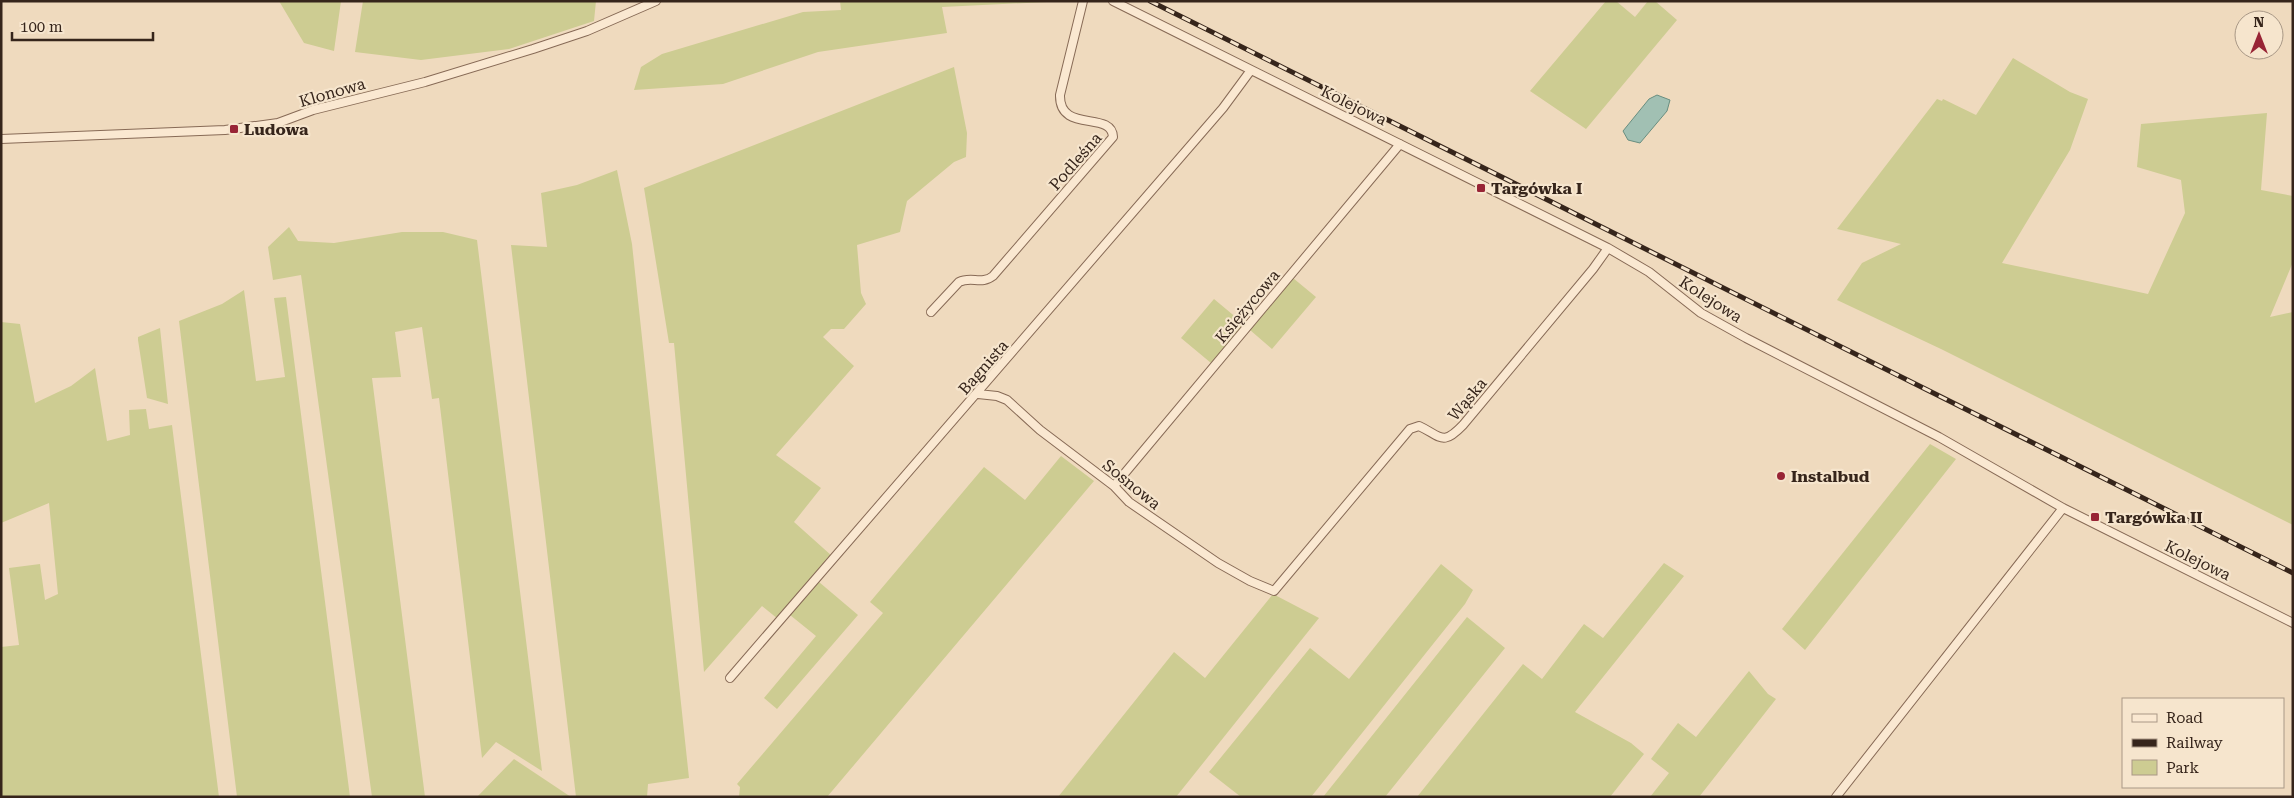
<svg xmlns="http://www.w3.org/2000/svg" width="2294" height="798" font-family="'Roboto Serif',serif">
	<style>
		.green { fill: #cdcc92 }
		.water { fill: #a1c0b3; stroke: #698e80 }
		.lines { fill: none; stroke-linecap: round; stroke-linejoin: round }
		.minor-casing { stroke: #876a56; stroke-width: 10 }
		.minor { stroke: #fae8d1; stroke-width: 8 }
		.rail-casing { stroke: #36251b; stroke-width: 5 }
		.rail { stroke: #f6e5cd; stroke-width: 3; stroke-dasharray: 9; stroke-linecap: butt }
		.poi-dot { fill: #982435; stroke: #f6e5cd; stroke-width: 2 }
		.labels { text-anchor: middle; stroke-width: 4.5; stroke-linejoin: round; paint-order: stroke }
		.street-label { font-size: 16px; fill: #36251b; stroke: #f6e5cd }
		.poi-label { font-size: 16px; font-weight: bold; fill: #36251b; stroke: #f6e5cd; text-anchor: start }
	</style>
	<rect width="100%" height="100%" fill="#efdabe"/>
	<!-- green -->
	<path class="green" d="M 279,1 L 341,1 L 334,51 L 304,43 Z
		M 363,1 L 596,1 L 594,21 L 509,49 L 421,60 L 355,52 Z
		M 840,1 L 1067,1 L 942,7 L 947,33 L 818,52 L 723,84 L 634,90 L 641,67 L 662,54 L 803,12 L 841,10 Z
		M 1606,1 L 1616,1 L 1635,17 L 1648,1 L 1655,1 L 1677,20 L 1586,129 L 1530,91 Z
		M 2013,58 L 2070,92 L 2088,99 L 2070,150 L 2002,263 L 2148,294 L 2185,213 L 2181,180 L 2137,167 L 2141,124 L 2267,113 L 2261,190 L 2293,196 L 2293,262 L 2270,317 L 2293,312 L 2293,525 L 1941,349 L 1837,300 L 1862,263 L 1901,244 L 1837,229 L 1937,99 L 1942,101 L 1943,99 L 1976,115 Z
		M 954,67 L 967,133 L 966,157 L 954,162 L 907,201 L 900,232 L 857,245 L 861,293 L 866,304 L 844,329 L 831,329 L 823,337 L 854,366 L 776,455 L 821,488 L 794,522 L 832,556 L 778,619 L 762,606 L 704,672 L 674,343 L 669,343 L 644,188 Z
		M 617,170 L 632,244 L 689,778 L 648,784 L 647,797 L 576,797 L 511,245 L 547,247 L 541,193 L 577,185 Z
		M 289,227 L 298,241 L 334,243 L 402,232 L 443,232 L 477,240 L 542,771 L 496,742 L 482,758 L 439,398 L 432,399 L 422,327 L 395,332 L 401,377 L 372,378 L 425,797 L 372,797 L 301,275 L 273,280 L 268,247 Z
		M 1293,278 L 1316,297 L 1272,349 L 1250,330 Z
		M 244,290 L 256,381 L 285,377 L 274,298 L 286,297 L 350,797 L 237,797 L 179,321 L 222,304 Z
		M 1214,299 L 1244,324 L 1211,363 L 1181,338 Z
		M 1,322 L 20,324 L 35,403 L 71,386 L 95,368 L 107,441 L 130,435 L 129,410 L 146,409 L 149,429 L 172,425 L 219,797 L 1,797 L 1,647 L 19,645 L 9,568 L 40,564 L 45,600 L 58,594 L 49,503 L 1,523 Z
		M 160,328 L 168,404 L 147,398 L 138,340 L 138,337 Z
		M 1930,444 L 1956,459 L 1805,650 L 1782,629 Z
		M 1061,456 L 1094,481 L 827,797 L 739,797 L 740,787 L 737,784 L 883,613 L 870,602 L 984,467 L 1025,500 Z
		M 1664,563 L 1684,576 L 1575,712 L 1631,743 L 1644,754 L 1610,797 L 1417,797 L 1523,664 L 1542,679 L 1584,624 L 1603,638 Z
		M 1441,564 L 1473,590 L 1465,604 L 1311,797 L 1241,797 L 1209,772 L 1310,648 L 1349,679 Z
		M 819,582 L 858,615 L 777,709 L 764,698 L 816,636 L 790,615 Z
		M 1273,594 L 1319,618 L 1176,797 L 1058,797 L 1174,652 L 1205,678 Z
		M 1467,617 L 1505,648 L 1385,797 L 1323,797 Z
		M 1749,671 L 1768,694 L 1776,699 L 1699,797 L 1650,797 L 1669,773 L 1651,759 L 1678,723 L 1696,737 Z
		M 514,759 L 571,797 L 477,797 Z"/>
	<!-- water -->
	<path class="water" d="M 1657,95 L 1670,100 L 1667,111 L 1640,143 L 1628,140 L 1623,131 L 1649,99 Z"/>
	<g class="lines">
		<!-- minor casing -->
		<g class="minor-casing">
			<path id="minor" d="M 1113,1 L 1608,248 L 1649,272 L 1701,313 L 1746,338 L 1939,437 L 2063,508 L 2293,623
				M 1,139 L 225,130 L 278,123 L 313,110 L 425,82 L 533,49 L 587,31 L 656,1
				M 931,312 L 959,282 C 971,276 982,285 993,276 L 1113,137 C 1112,110 1059,134 1060,95 L 1083,1
				M 978,394 L 997,396 L 1007,400 L 1040,430 L 1114,486 L 1129,502 L 1218,563 L 1250,581 L 1274,591 L 1410,429 L 1419,426 C 1441,436 1442,447 1463,425 L 1593,269 L 1608,248
				M 1114,486 L 1400,144
				M 730,678 L 1223,108 L 1251,70
				M 1836,797 L 2063,508"/>
		</g>
		<!-- minor -->
		<use href="#minor" class="minor"/>
		<!-- rail casing -->
		<g class="rail-casing">
			<path id="rail" d="M 1150,1 L 2293,573"/>
		</g>
		<!-- rail -->
		<use href="#rail" class="rail"/>
	</g>
	<!-- markers -->
	<g class="poi-dot">
		<rect x="229" y="124" width="10" height="10" rx="2.5"/>
		<rect x="1476" y="183" width="10" height="10" rx="2.5"/>
		<circle cx="1781" cy="476" r="5"/>
		<rect x="2090" y="512" width="10" height="10" rx="2.5"/>
	</g>
	<g class="labels">
		<!-- street labels -->
		<g class="street-label">
			<text transform="translate(332 92) rotate(-16)" y="6">Klonowa</text>
			<text transform="translate(1354 105) rotate(26)" y="6">Kolejowa</text>
			<text transform="translate(1075 161) rotate(-49)" y="6">Podleśna</text>
			<text transform="translate(1711 299) rotate(33)" y="6">Kolejowa</text>
			<text transform="translate(1247 306) rotate(-50)" y="6">Księżycowa</text>
			<text transform="translate(983 367) rotate(-49)" y="6">Bagnista</text>
			<text transform="translate(1467 399) rotate(-50)" y="6">Wąska</text>
			<text transform="translate(1132 484) rotate(39)" y="6">Sosnowa</text>
			<text transform="translate(2198 560) rotate(26)" y="6">Kolejowa</text>
		</g>
		<!-- poi labels -->
		<g class="poi-label">
			<text x="244" y="135">Ludowa</text>
			<text x="1491" y="194">Targówka I</text>
			<text x="1791" y="482">Instalbud</text>
			<text x="2105" y="523">Targówka II</text>
		</g>
	</g>
	<!-- border -->
	<rect width="2294" height="798" fill="none" stroke="#36251b" stroke-width="5"/>
	<!-- legend -->
	<rect x="2122" y="698" width="162" height="90" fill="#f6e5cd" stroke="#a99886"/>
	<rect x="2132" y="714" width="25" height="8" fill="#fae8d1" stroke="#a99886"/>
	<text x="2166" y="723" font-size="15" fill="#36251b">Road</text>
	<rect x="2132" y="739" width="25" height="8" fill="#36251b" stroke="#a99886"/>
	<text x="2166" y="748" font-size="15" fill="#36251b">Railway</text>
	<rect x="2132" y="760" width="25" height="15" fill="#cdcc92" stroke="#a99886"/>
	<text x="2166" y="773" font-size="15" fill="#36251b">Park</text>
	<!-- north arrow -->
	<g transform="translate(2259 35)"><circle r="24" fill="#f6e5cd" stroke="#a99886"/>
	<path d="M0-4L9 19L0 12L-9 19Z" fill="#982435"/>
	<text y="-8" font-size="14" font-weight="bold" text-anchor="middle" fill="#36251b">N</text>
	</g>
	<!-- scale -->
	<path d="M12 32v8h141v-8" fill="none" stroke="#36251b" stroke-width="2.5"/>
	<text x="20" y="32" font-size="15" fill="#36251b" stroke="#f6e5cd" stroke-width="4" paint-order="stroke">100 m</text>
</svg>
